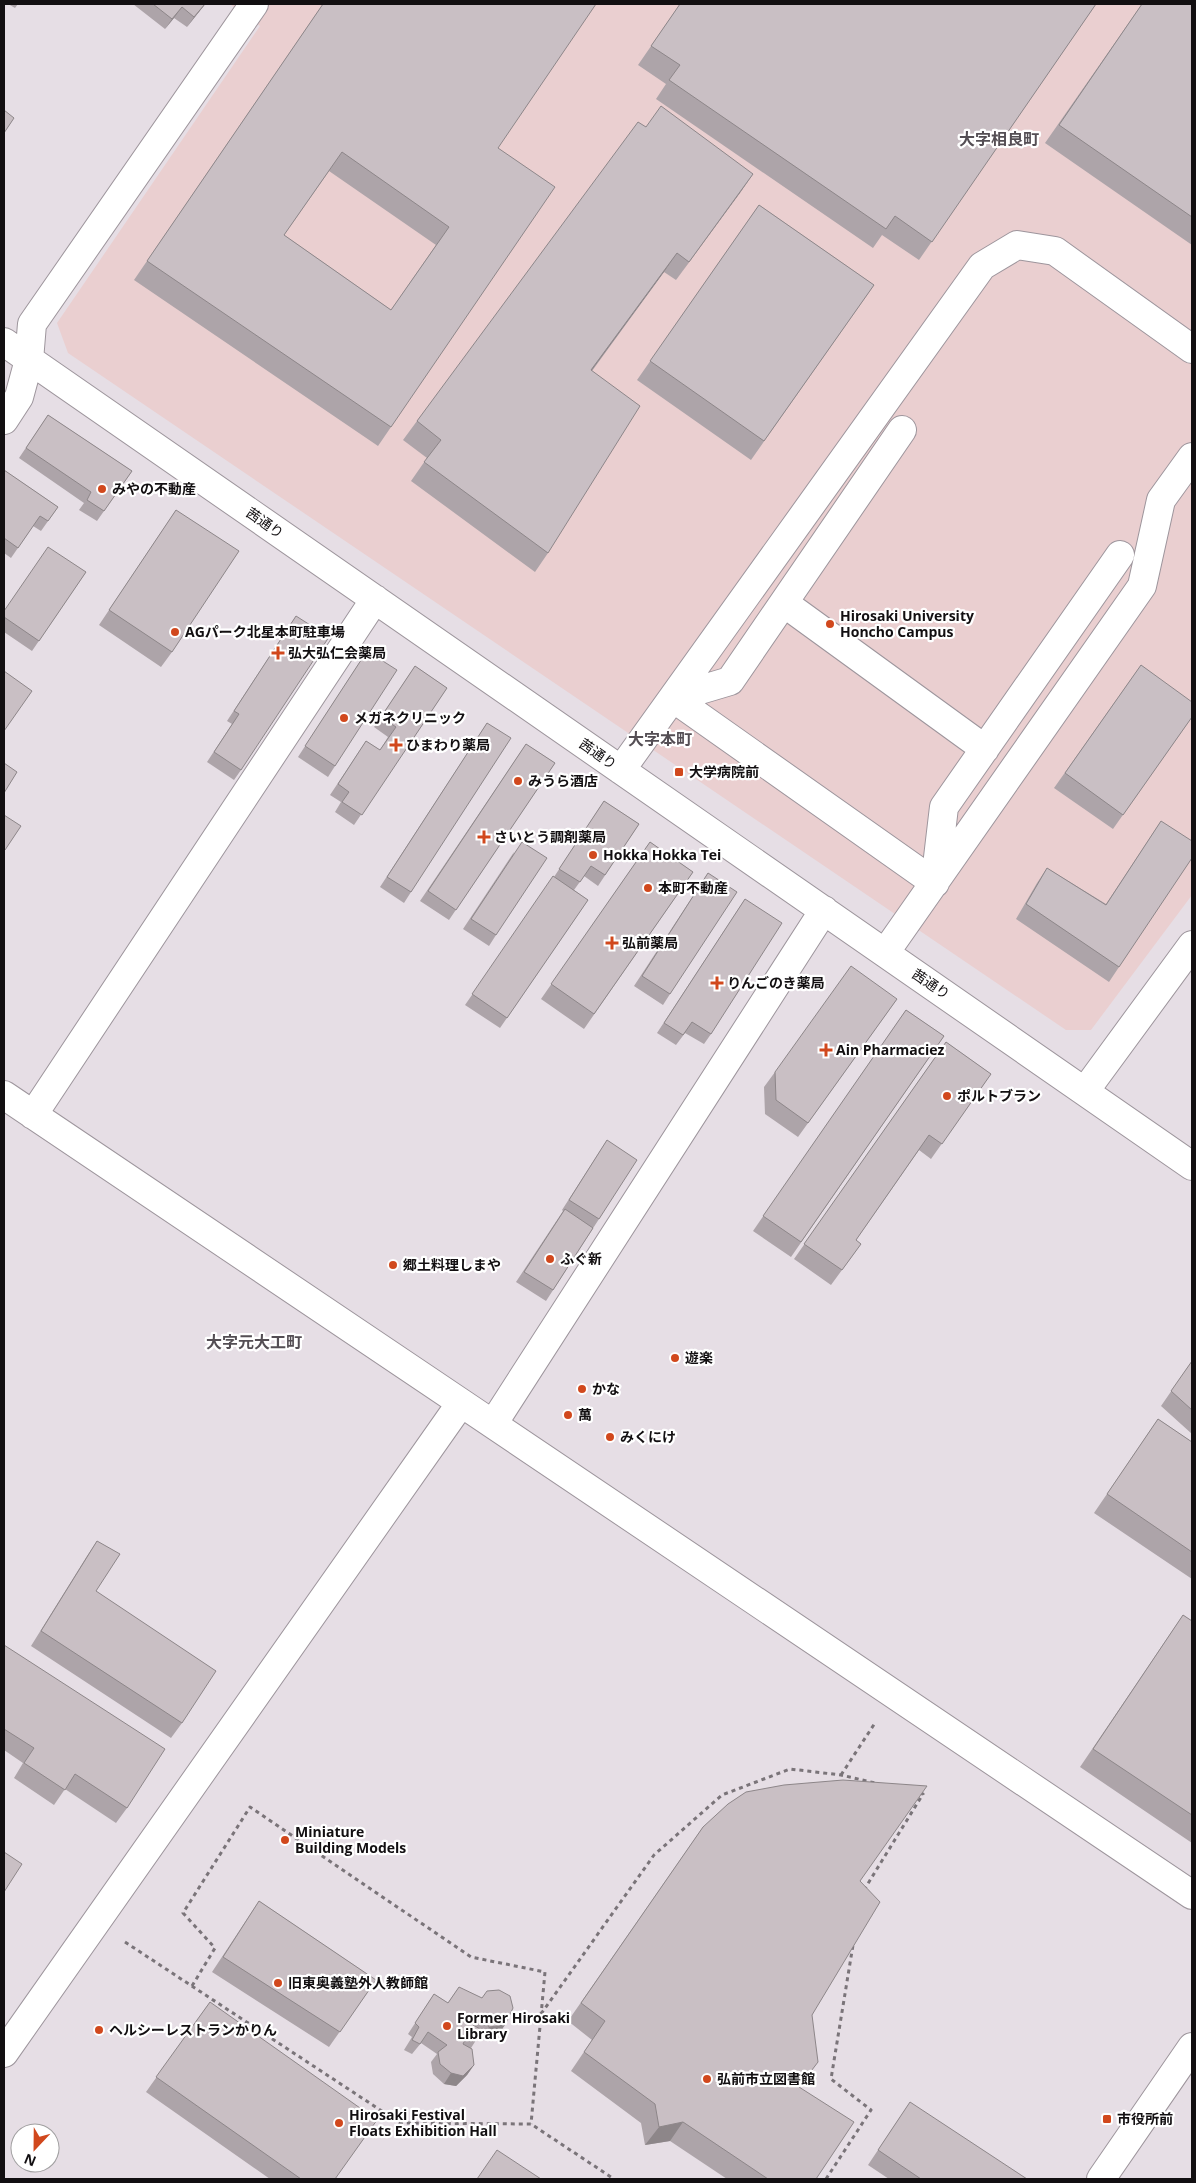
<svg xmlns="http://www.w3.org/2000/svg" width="1196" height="2183" font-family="'Open Sans','Noto Sans JP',sans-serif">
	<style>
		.education { fill: #eacfd0 }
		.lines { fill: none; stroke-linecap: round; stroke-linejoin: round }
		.minor-casing { stroke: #9d959c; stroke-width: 30 }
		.path { stroke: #7a7479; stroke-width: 3; stroke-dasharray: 4 4; stroke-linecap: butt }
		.minor { stroke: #fff; stroke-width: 28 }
		.wall { fill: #ada4a9; fill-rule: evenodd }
		.shaded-wall { fill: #8d8689 }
		.building { fill: #c9bfc4; stroke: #8d8689; fill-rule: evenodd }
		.poi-dot { fill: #d1481d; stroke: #fff; stroke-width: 2 }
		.labels { text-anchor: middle; stroke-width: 4.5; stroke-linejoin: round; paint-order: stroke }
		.poi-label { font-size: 14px; font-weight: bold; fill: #120f11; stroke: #fff; text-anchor: start }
		.street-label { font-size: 14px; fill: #120f11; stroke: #fff }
		.quarter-label { font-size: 16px; font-weight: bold; fill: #544e54; stroke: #fff }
	</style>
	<rect width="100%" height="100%" fill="#e6dee5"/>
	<!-- education -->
	<path class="education" d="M 230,4 L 1192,4 L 1192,895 L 1091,1030 L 1066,1030 L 68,353 L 57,323 L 260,26 Z"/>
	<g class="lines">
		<!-- minor casing -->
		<g class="minor-casing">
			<path id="minor" d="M 4,342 L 1192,1166
				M 4,420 L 19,397 L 29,360 L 32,324 L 254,4
				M 784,603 L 985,749
				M 673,698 L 935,883 L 944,807 L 1120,555
				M 673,698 L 730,681 L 902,430
				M 621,770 L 982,266 L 1017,245 L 1055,251 L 1192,349
				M 885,953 L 1142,586 L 1161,500 L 1192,457
				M 1085,1091 L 1192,945
				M 4,1095 L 1192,1895
				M 33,1115 L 375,599
				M 493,1424 L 824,910
				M 4,2053 L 461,1403
				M 1101,2179 L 1192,2047"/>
		</g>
		<!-- path -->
		<path class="path" d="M 841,1775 L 875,1723
			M 864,1890 L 923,1794 L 918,1793
			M 125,1942 L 400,2123 L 531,2124 L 614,2179
			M 192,1986 L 215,1948 L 183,1913 L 250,1807 L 471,1957 L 545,1972 L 531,2124
			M 541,2014 L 654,1855 L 722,1795 L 790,1769 L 841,1775 L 875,1783
			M 826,2179 L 871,2110 L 831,2079 L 853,1945"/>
		<!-- minor -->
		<use href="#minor" class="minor"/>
	</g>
	<!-- wall -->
	<path class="wall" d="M 8,4 L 18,4 L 15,8 Z
		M 133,4 L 205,4 L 187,27 L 174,18 L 165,29 Z
		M 323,4 L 498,148 L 391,427 L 378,446 L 134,280 ZM 329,171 L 436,245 L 391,310 L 284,235 Z
		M 680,4 L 1096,4 L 919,260 L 882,235 L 873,248 L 656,99 L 666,84 L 638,65 Z
		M 1142,4 L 1192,4 L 1192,245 L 1045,143 Z
		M 646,127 L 753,174 L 676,280 L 664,272 L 592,371 L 548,553 L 535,572 L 411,481 L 427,458 L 403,440 L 417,421 Z
		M 759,205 L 874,285 L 751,460 L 637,380 Z
		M 48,415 L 132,471 L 97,521 L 79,510 L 84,503 L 19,458 Z
		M 4,470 L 58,507 L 41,531 L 33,526 L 11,558 L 4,553 Z
		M 176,510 L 172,652 L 161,667 L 99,625 Z
		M 86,572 L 32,651 L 4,632 L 4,611 Z
		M 296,616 L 241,770 L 234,780 L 207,762 L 232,724 L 227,721 Z
		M 367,651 L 335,766 L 328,777 L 298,757 Z
		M 1141,665 L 1192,717 L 1113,829 L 1054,788 Z
		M 415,666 L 447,688 L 354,825 L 335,812 L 341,802 L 330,795 L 366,741 L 380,750 L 388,737 L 374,727 Z
		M 487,723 L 411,892 L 404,903 L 380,887 Z
		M 526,744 L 555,763 L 449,920 L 420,901 Z
		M 604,801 L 639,824 L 598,886 L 584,876 L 574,890 L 588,900 L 500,1028 L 465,1005 L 554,877 Z
		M 1161,821 L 1119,967 L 1109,982 L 1016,919 L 1037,883 L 1047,868 L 1106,904 Z
		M 650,842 L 693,872 L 584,1029 L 541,999 Z
		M 514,852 L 496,935 L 489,946 L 463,929 Z
		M 708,873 L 670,994 L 663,1005 L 634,986 Z
		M 745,899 L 711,1034 L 704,1044 L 685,1033 L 676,1045 L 657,1033 Z
		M 897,999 L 798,1137 L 765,1114 L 764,1087 L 775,1072 Z
		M 906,1010 L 944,1036 L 791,1257 L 753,1231 Z
		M 946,1042 L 991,1074 L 931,1159 L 919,1150 L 856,1240 L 861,1244 L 831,1285 L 794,1259 Z
		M 607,1140 L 599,1219 L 546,1301 L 516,1282 L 563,1211 L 562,1210 Z
		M 1192,1361 L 1192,1434 L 1161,1406 Z
		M 1158,1419 L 1192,1442 L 1192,1579 L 1094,1513 Z
		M 97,1541 L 96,1591 L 182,1723 L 171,1738 L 31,1646 L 87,1556 Z
		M 1183,1615 L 1192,1621 L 1192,1843 L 1080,1767 Z
		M 4,1645 L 127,1808 L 116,1823 L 65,1789 L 54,1805 L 14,1778 L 23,1763 L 4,1750 Z
		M 703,1827 L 860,1881 L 812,2015 L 800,2088 L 816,2179 L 727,2179 L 670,2141 L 645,2145 L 641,2123 L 571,2071 L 592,2040 L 568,2021 Z
		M 259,1901 L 376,1980 L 329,2047 L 212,1972 Z
		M 459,1987 L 498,2035 L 482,2037 L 480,2034 L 471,2048 L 474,2065 L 467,2075 L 456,2086 L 444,2084 L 433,2074 L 431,2062 L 437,2054 L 421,2043 L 412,2054 L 404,2050 L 412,2037 L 408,2034 L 434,1994 L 448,2003 Z
		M 210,2002 L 335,2179 L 270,2179 L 146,2092 Z
		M 900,2117 L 1027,2179 L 889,2179 L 868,2165 Z"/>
	<!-- shaded-wall -->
	<path class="shaded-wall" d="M 205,4 L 203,7 L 187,27 L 194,17 Z
		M 182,7 L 174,18 L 165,29 L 172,19 Z
		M 753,174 L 740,193 L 676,280 L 689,262 Z
		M 677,253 L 664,272 L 578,389 L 591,370 Z
		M 505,2025 L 498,2035 L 482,2037 L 489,2027 Z
		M 474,2065 L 467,2075 L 456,2086 L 444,2084 L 451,2073 Z
		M 683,2122 L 670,2141 L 645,2145 L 659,2127 Z"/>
	<!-- building -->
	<path class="building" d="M 153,4 L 205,4 L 194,17 L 182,7 L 172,19 Z
		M 323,4 L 596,4 L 498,148 L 555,187 L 391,427 L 147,261 ZM 342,152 L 449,227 L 391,310 L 284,235 Z
		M 680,4 L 1096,4 L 932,242 L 895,216 L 886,229 L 669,80 L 680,65 L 651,46 Z
		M 1142,4 L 1192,4 L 1192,217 L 1059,125 Z
		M 661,106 L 753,174 L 689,262 L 677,253 L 591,370 L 640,406 L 548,553 L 424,462 L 441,440 L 417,421 L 638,122 L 646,127 Z
		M 4,110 L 14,118 L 4,133 Z
		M 759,205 L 874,285 L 764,441 L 650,361 Z
		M 48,415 L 132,471 L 104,511 L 87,500 L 91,492 L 26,448 Z
		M 4,470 L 58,507 L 48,521 L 40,516 L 18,548 L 4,538 Z
		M 176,510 L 239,551 L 172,652 L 109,610 Z
		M 48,547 L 86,572 L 39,641 L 4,617 L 4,611 Z
		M 296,616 L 329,637 L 241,770 L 214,752 L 239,714 L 234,711 Z
		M 367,651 L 397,670 L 335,766 L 305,746 Z
		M 1141,665 L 1192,702 L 1192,717 L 1123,815 L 1065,773 Z
		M 415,666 L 447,688 L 362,815 L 342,802 L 349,792 L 338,784 L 366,741 L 380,750 L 396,727 L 381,717 Z
		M 4,671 L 32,691 L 4,731 Z
		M 487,723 L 511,738 L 411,892 L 387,877 Z
		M 526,744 L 555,763 L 456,910 L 428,891 Z
		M 4,763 L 17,772 L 4,793 Z
		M 604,801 L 639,824 L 605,875 L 591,866 L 580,882 L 559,869 Z
		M 4,815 L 21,826 L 5,850 L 4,850 Z
		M 1161,821 L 1192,841 L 1192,858 L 1119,967 L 1026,904 L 1047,868 L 1106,905 Z
		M 522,842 L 547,858 L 496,935 L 471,919 Z
		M 650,842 L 693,872 L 594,1014 L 551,984 Z
		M 708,873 L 737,892 L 670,994 L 642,976 Z
		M 553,876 L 588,900 L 507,1018 L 472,994 Z
		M 745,899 L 782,923 L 711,1034 L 692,1022 L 683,1035 L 664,1023 Z
		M 851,966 L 897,999 L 808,1123 L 776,1100 L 775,1072 Z
		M 906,1010 L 944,1036 L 801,1242 L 763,1216 Z
		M 946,1042 L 991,1074 L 942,1144 L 929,1135 L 856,1240 L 861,1244 L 842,1270 L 804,1244 Z
		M 607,1140 L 637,1160 L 599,1219 L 569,1200 Z
		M 565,1209 L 593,1228 L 553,1290 L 524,1272 Z
		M 1192,1361 L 1192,1410 L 1171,1391 Z
		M 1158,1419 L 1192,1442 L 1192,1552 L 1107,1494 Z
		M 97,1541 L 120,1554 L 96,1591 L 216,1671 L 182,1723 L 41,1631 Z
		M 1183,1615 L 1192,1621 L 1192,1815 L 1093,1749 Z
		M 4,1645 L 165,1749 L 127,1808 L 75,1774 L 65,1790 L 24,1763 L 34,1748 L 4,1729 Z
		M 843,1780 L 927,1786 L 860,1881 L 880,1902 L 812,2015 L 818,2062 L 799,2087 L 854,2122 L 816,2179 L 768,2179 L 683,2122 L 659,2127 L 655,2104 L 584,2052 L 605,2021 L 581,2003 L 703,1827 L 728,1804 L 746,1792 L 784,1785 Z
		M 4,1852 L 22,1864 L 4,1892 Z
		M 259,1901 L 376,1980 L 340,2032 L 223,1957 Z
		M 459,1987 L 482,1998 L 487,1991 L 499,1990 L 510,1996 L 513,2008 L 505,2025 L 489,2027 L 485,2021 L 477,2017 L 473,2025 L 482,2030 L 477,2039 L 468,2034 L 463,2044 L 472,2049 L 474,2065 L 463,2076 L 451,2073 L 440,2064 L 438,2052 L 447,2045 L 428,2032 L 420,2044 L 412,2040 L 419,2027 L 415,2023 L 434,1994 L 448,2003 Z
		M 210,2002 L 377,2120 L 335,2179 L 301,2179 L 156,2077 Z
		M 910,2102 L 1027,2179 L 921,2179 L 878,2150 Z
		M 497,2150 L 541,2179 L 477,2179 Z"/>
	<!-- markers -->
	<g class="poi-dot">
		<circle cx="102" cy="489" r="5"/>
		<circle cx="830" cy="624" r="5"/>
		<circle cx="175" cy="632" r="5"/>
		<path d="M275.5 645.5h5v5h5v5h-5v5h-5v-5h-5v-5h5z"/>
		<circle cx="344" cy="718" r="5"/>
		<path d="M393.5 737.5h5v5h5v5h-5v5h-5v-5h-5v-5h5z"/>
		<rect x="674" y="767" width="10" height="10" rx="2.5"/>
		<circle cx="518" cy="781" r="5"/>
		<path d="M481.5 829.5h5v5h5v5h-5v5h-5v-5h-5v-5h5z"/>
		<circle cx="593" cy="855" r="5"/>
		<circle cx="648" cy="888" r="5"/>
		<path d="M609.5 935.5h5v5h5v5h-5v5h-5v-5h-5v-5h5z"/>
		<path d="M714.5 975.5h5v5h5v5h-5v5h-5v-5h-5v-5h5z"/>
		<path d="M823.5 1042.5h5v5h5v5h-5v5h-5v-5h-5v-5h5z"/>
		<circle cx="947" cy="1096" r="5"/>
		<circle cx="550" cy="1259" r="5"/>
		<circle cx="393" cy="1265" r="5"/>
		<circle cx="675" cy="1358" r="5"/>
		<circle cx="582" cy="1389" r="5"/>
		<circle cx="568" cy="1415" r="5"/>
		<circle cx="610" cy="1437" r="5"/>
		<circle cx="285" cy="1840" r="5"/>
		<circle cx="278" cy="1983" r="5"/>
		<circle cx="447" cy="2026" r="5"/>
		<circle cx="99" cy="2030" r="5"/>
		<circle cx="707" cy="2079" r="5"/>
		<rect x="1102" y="2114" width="10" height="10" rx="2.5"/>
		<circle cx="339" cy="2123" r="5"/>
	</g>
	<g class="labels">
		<!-- poi labels -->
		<g class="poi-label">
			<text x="112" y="494">みやの不動産</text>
			<text x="840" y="621">Hirosaki University<tspan x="840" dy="16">Honcho Campus</tspan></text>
			<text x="185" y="637">AGパーク北星本町駐車場</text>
			<text x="288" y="658">弘大弘仁会薬局</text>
			<text x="354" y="723">メガネクリニック</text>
			<text x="406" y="750">ひまわり薬局</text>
			<text x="689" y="777">大学病院前</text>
			<text x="528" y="786">みうら酒店</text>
			<text x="494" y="842">さいとう調剤薬局</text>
			<text x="603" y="860">Hokka Hokka Tei</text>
			<text x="658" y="893">本町不動産</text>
			<text x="622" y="948">弘前薬局</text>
			<text x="727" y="988">りんごのき薬局</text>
			<text x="836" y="1055">Ain Pharmaciez</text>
			<text x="957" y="1101">ポルトブラン</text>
			<text x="560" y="1264">ふぐ新</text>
			<text x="403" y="1270">郷土料理しまや</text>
			<text x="685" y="1363">遊楽</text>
			<text x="592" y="1394">かな</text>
			<text x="578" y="1420">萬</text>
			<text x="620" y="1442">みくにけ</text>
			<text x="295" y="1837">Miniature<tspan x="295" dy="16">Building Models</tspan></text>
			<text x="288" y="1988">旧東奥義塾外人教師館</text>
			<text x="457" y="2023">Former Hirosaki<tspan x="457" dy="16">Library</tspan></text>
			<text x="109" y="2035">ヘルシーレストランかりん</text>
			<text x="717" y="2084">弘前市立図書館</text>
			<text x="349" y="2120">Hirosaki Festival<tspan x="349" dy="16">Floats Exhibition Hall</tspan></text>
			<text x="1117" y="2124">市役所前</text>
		</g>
		<!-- street labels -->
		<g class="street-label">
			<text transform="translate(265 523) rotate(35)" y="5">茜通り</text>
			<text transform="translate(598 754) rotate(35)" y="5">茜通り</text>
			<text transform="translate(931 984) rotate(34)" y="5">茜通り</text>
		</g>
		<!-- quarter labels -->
		<g class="quarter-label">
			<text x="999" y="145">大字相良町</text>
			<text x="660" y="745">大字本町</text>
			<text x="254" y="1348">大字元大工町</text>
		</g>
	</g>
	<!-- border -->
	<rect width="1196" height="2183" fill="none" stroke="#120f11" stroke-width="10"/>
	<!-- north arrow -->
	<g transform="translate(35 2148) rotate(202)"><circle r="24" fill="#ffffff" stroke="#a09fa0"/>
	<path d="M0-4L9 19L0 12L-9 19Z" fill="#d1481d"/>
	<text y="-8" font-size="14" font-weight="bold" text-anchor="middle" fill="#120f11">N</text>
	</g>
</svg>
